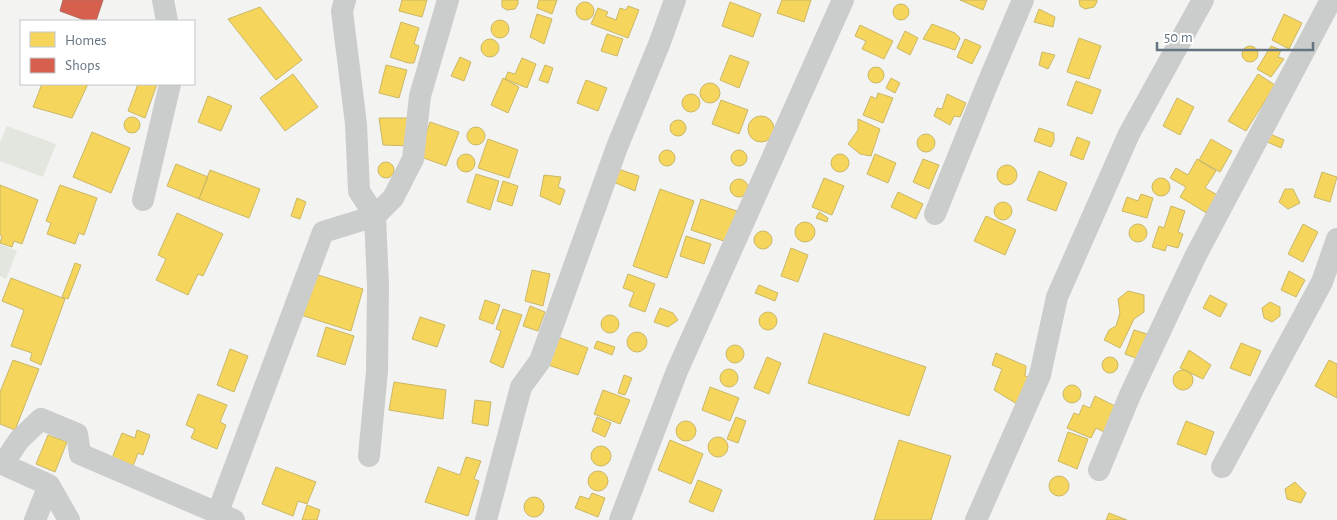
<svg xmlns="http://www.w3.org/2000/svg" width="1337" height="520" font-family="'Alegreya Sans',sans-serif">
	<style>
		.green { fill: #e2e6df }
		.homes { fill: #f6d55c; stroke: #cab867 }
		.shops { fill: #d6604d; stroke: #b4665d }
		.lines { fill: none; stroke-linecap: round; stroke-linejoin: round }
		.minor { stroke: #cbcccc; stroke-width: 22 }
	</style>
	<rect width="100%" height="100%" fill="#f3f3f1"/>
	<!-- green -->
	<path class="green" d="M 7,126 L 56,144 L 43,177 L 0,161 L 0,142 Z
		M 0,244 L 17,251 L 6,279 L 0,276 Z"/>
	<!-- homes -->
	<path class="homes" d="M 402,0 L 427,0 L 422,17 L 399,11 Z
		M 502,0 L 518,0 L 518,4 L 515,9 L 507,10 L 502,7 Z
		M 539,0 L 557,0 L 552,14 L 537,8 Z
		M 782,0 L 811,0 L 804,22 L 777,13 Z
		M 960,0 L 987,0 L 983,10 Z
		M 1079,0 L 1097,0 L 1097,2 L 1094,7 L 1085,9 L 1080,6 Z
		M576 11a9 9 0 1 1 18 0a9 9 0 1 1-18 0Z
		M 730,2 L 761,14 L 753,37 L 722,26 Z
		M893 12a8 8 0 1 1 16 0a8 8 0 1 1-16 0Z
		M 628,6 L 639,10 L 628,38 L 591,24 L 598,8 L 608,12 L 606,16 L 616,20 L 620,8 L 626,10 Z
		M 260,7 L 302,60 L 276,80 L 228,19 Z
		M 1039,9 L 1055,17 L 1053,27 L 1034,22 Z
		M 537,14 L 552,19 L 544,44 L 530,37 Z
		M 1284,14 L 1302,23 L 1289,49 L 1272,40 Z
		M491 29a9 9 0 1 1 18 0a9 9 0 1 1-18 0Z
		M 401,22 L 419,28 L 414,44 L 419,46 L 414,63 L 408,63 L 390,57 Z
		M 932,24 L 955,33 L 960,38 L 955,50 L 923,39 Z
		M 860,25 L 893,41 L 884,59 L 862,49 L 866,41 L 855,36 Z
		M 905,31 L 918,38 L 910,55 L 897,48 Z
		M 607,34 L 623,39 L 617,56 L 601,51 Z
		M 1079,38 L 1101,46 L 1089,79 L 1067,72 Z
		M 965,39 L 981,46 L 972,64 L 957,57 Z
		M481 48a9 9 0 1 1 18 0a9 9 0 1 1-18 0Z
		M 1271,46 L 1281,50 L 1278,57 L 1284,59 L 1271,77 L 1257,69 Z
		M1242 54a8 8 0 1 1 16 0a8 8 0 1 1-16 0Z
		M 1042,52 L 1055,55 L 1048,69 L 1039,65 Z
		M 730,55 L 749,62 L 739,88 L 720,80 Z
		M 460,57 L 471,62 L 464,81 L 451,76 Z
		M 522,58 L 536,64 L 527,88 L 505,79 L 508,72 L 515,74 Z
		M 386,65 L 407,70 L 399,98 L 379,93 Z
		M 545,65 L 553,68 L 548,83 L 539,80 Z
		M868 75a8 8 0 1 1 16 0a8 8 0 1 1-16 0Z
		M 293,74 L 318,107 L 285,131 L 260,98 Z
		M 1258,74 L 1275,85 L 1246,131 L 1228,121 Z
		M 503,78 L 519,87 L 508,113 L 491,105 Z
		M 891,78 L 900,83 L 895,93 L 886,88 Z
		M 586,80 L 607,88 L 598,111 L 577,103 Z
		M 1076,81 L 1101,90 L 1092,114 L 1067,105 Z
		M700 93a10 10 0 1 1 20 0a10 10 0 1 1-20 0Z
		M 42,84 L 88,84 L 72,118 L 33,107 Z
		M 138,84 L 157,84 L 145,118 L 128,111 Z
		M 878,93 L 893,98 L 883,123 L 863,115 L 871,96 L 876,99 Z
		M682 103a9 9 0 1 1 18 0a9 9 0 1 1-18 0Z
		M 947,94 L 966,103 L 960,117 L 954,116 L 950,125 L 934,116 L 937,108 L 942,109 Z
		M 208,96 L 232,106 L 221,131 L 198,122 Z
		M 1177,98 L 1194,107 L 1180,135 L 1163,126 Z
		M 721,100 L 748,110 L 739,134 L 712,124 Z
		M748 129a13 13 0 1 1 26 0a13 13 0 1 1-26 0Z
		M124 125a8 8 0 1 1 16 0a8 8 0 1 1-16 0Z
		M 379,118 L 409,118 L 411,146 L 383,145 Z
		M 858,119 L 880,129 L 871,156 L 860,154 L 848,144 L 858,130 Z
		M670 128a8 8 0 1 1 16 0a8 8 0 1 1-16 0Z
		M 430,122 L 459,132 L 446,166 L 418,156 Z
		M467 136a9 9 0 1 1 18 0a9 9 0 1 1-18 0Z
		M 1039,128 L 1054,133 L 1054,141 L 1051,147 L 1034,141 Z
		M 92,132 L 130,148 L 111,193 L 73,177 Z
		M 1268,133 L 1284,140 L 1281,148 L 1265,141 Z
		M917 143a9 9 0 1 1 18 0a9 9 0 1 1-18 0Z
		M 1077,137 L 1090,142 L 1083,160 L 1070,155 Z
		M 488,139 L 518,150 L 509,178 L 478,168 Z
		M 1211,139 L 1232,151 L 1220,172 L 1199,160 Z
		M659 158a8 8 0 1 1 16 0a8 8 0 1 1-16 0Z
		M731 158a8 8 0 1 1 16 0a8 8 0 1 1-16 0Z
		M 875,154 L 896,163 L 888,183 L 867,174 Z
		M457 163a9 9 0 1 1 18 0a9 9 0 1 1-18 0Z
		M831 163a9 9 0 1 1 18 0a9 9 0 1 1-18 0Z
		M 923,159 L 939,165 L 929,189 L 913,182 Z
		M 1197,159 L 1216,171 L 1205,188 L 1221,197 L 1210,215 L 1180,197 L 1186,187 L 1170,178 L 1176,168 L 1188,175 Z
		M378 170a8 8 0 1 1 16 0a8 8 0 1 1-16 0Z
		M 176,164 L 208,177 L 199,199 L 167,186 Z
		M997 175a10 10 0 1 1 20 0a10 10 0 1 1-20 0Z
		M 615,168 L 639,176 L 635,191 L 611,181 Z
		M 210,170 L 260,189 L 249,218 L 199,199 Z
		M 1039,171 L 1067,183 L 1056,211 L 1027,200 Z
		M 1322,172 L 1337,177 L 1330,202 L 1314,197 Z
		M 476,174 L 499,181 L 490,210 L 467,202 Z
		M 544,175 L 561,177 L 558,187 L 565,190 L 560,205 L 540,196 Z
		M1152 187a9 9 0 1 1 18 0a9 9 0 1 1-18 0Z
		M 824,178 L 844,186 L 832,215 L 812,207 Z
		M730 188a9 9 0 1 1 18 0a9 9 0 1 1-18 0Z
		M 503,181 L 518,186 L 512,206 L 497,201 Z
		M 0,185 L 38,200 L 22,244 L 14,241 L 12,247 L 0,243 L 2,236 L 0,235 Z
		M 60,185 L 97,198 L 84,235 L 79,233 L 75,244 L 47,234 L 51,223 L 46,221 Z
		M 660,189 L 694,201 L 667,278 L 633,266 Z
		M 1285,189 L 1293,189 L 1300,203 L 1288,209 L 1279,202 Z
		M 898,192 L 923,204 L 916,219 L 891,207 Z
		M 1141,194 L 1153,198 L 1147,218 L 1122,211 L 1127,197 L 1138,201 Z
		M 297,198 L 306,202 L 300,219 L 291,216 Z
		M 701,199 L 737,211 L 727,242 L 691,230 Z
		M994 211a9 9 0 1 1 18 0a9 9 0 1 1-18 0Z
		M 1171,206 L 1185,211 L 1178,232 L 1183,234 L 1178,248 L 1167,245 L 1165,251 L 1152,247 L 1159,226 L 1164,228 Z
		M 819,212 L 828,218 L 827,222 L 816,218 Z
		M 177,213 L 223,234 L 203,276 L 198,274 L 188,295 L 156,280 L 166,259 L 158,255 Z
		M 986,216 L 1016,230 L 1005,255 L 974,241 Z
		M795 232a10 10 0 1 1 20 0a10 10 0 1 1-20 0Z
		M1129 233a9 9 0 1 1 18 0a9 9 0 1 1-18 0Z
		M 1303,224 L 1318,232 L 1303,262 L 1288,254 Z
		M754 240a9 9 0 1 1 18 0a9 9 0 1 1-18 0Z
		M 686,236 L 711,244 L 704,264 L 680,256 Z
		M 791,248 L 808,255 L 798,282 L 781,276 Z
		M 75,263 L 81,265 L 68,299 L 62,297 Z
		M 532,270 L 550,274 L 543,306 L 525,301 Z
		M 1289,271 L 1305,280 L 1296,297 L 1281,290 Z
		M 315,274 L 363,289 L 351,331 L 301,315 Z
		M 628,274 L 655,284 L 645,312 L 629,306 L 634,292 L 623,288 Z
		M 11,278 L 65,299 L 41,365 L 30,360 L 32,353 L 11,346 L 24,310 L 2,301 Z
		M 759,285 L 778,293 L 775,301 L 755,293 Z
		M 1128,291 L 1144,295 L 1144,312 L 1134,319 L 1120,348 L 1104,340 L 1109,330 L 1116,326 L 1120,313 L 1118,299 Z
		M 1210,295 L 1227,304 L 1220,317 L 1203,308 Z
		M 485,300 L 500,305 L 493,324 L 479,319 Z
		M 1270,302 L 1280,307 L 1280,316 L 1272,322 L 1264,318 L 1262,308 Z
		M 530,306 L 545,312 L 538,331 L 523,326 Z
		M 660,308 L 673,313 L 678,320 L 668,327 L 654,322 Z
		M 503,309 L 522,315 L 503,368 L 490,362 L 501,331 L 496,329 Z
		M759 321a9 9 0 1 1 18 0a9 9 0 1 1-18 0Z
		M601 324a9 9 0 1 1 18 0a9 9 0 1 1-18 0Z
		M 420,317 L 445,325 L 437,347 L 412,339 Z
		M 326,327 L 354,336 L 345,365 L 317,356 Z
		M 1134,330 L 1147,334 L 1138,359 L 1125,354 Z
		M627 342a10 10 0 1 1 20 0a10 10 0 1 1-20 0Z
		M 824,333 L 926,367 L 909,416 L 808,383 Z
		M 558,337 L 588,348 L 578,375 L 548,365 Z
		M 597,341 L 615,347 L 612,355 L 594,348 Z
		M 1241,343 L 1261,351 L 1250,376 L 1230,368 Z
		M726 354a9 9 0 1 1 18 0a9 9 0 1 1-18 0Z
		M 230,349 L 248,356 L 234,392 L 217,385 Z
		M 1189,350 L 1211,365 L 1203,379 L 1180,368 Z
		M 996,353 L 1026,366 L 1025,376 L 1028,377 L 1017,404 L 994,390 L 1002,369 L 992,365 Z
		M 767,357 L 781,363 L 769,394 L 754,388 Z
		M1102 365a8 8 0 1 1 16 0a8 8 0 1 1-16 0Z
		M 13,360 L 39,369 L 15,430 L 0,424 L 0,392 Z
		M 1329,360 L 1337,364 L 1337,398 L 1315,386 Z
		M720 378a9 9 0 1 1 18 0a9 9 0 1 1-18 0Z
		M1173 380a10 10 0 1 1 20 0a10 10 0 1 1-20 0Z
		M 624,375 L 632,378 L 625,395 L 618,393 Z
		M 394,382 L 446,390 L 443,419 L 389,410 Z
		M1063 394a9 9 0 1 1 18 0a9 9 0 1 1-18 0Z
		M 710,387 L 739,398 L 730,421 L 702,410 Z
		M 603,390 L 630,400 L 620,424 L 594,414 Z
		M 198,394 L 227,405 L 220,422 L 226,425 L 217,449 L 191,438 L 195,429 L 186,425 Z
		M 1095,396 L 1117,407 L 1104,432 L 1096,428 L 1091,438 L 1067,428 L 1074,413 L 1079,415 L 1083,405 L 1090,408 Z
		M 475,400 L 491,402 L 488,426 L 472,423 Z
		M 597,417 L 611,423 L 605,437 L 592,431 Z
		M 736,417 L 746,421 L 738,443 L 727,439 Z
		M 1186,421 L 1214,432 L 1206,455 L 1177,444 Z
		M676 431a10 10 0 1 1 20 0a10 10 0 1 1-20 0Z
		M 137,430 L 150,435 L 143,455 L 138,453 L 133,466 L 112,458 L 122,433 L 135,438 Z
		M 1068,432 L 1088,439 L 1077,469 L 1058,461 Z
		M 48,435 L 67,442 L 55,472 L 36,464 Z
		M708 447a10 10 0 1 1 20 0a10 10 0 1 1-20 0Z
		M 670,440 L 703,454 L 691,484 L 658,470 Z
		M 899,440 L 951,456 L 931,520 L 874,520 Z
		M591 456a10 10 0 1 1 20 0a10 10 0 1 1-20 0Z
		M 466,457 L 481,461 L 474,479 L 479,481 L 468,516 L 425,502 L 438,467 L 460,475 Z
		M 276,467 L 316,482 L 307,504 L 298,501 L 293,516 L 262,504 Z
		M588 481a10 10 0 1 1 20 0a10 10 0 1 1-20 0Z
		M1049 486a10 10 0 1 1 20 0a10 10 0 1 1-20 0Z
		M 698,480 L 722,490 L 713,512 L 689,502 Z
		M 1295,482 L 1306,493 L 1301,503 L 1287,499 L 1285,489 Z
		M 592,493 L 605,498 L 598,517 L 575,508 L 580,496 L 589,499 Z
		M524 507a10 10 0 1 1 20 0a10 10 0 1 1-20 0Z
		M 307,505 L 320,510 L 317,520 L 302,520 Z
		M 1109,513 L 1127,520 L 1106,520 Z"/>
	<!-- shops -->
	<path class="shops" d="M 63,0 L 103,0 L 96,21 L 87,21 L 60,11 Z"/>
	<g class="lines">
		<!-- minor -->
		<path class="minor" d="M 163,0 L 167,21
			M 345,0 L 342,11 L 356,124 L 359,191 L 375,216 L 378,286 L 377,371 L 369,456
			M 143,200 L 170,84
			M 935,214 L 987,85 L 1023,0
			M 0,463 L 49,485 L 69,520
			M 3,464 L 19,440 L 41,419 L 77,434 L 80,454 L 234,520
			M 1222,467 L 1322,282 L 1337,239
			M 1099,470 L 1130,395 L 1195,257 L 1331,0
			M 218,512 L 323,232 L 375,216 L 393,198 L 413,159 L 420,96 L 448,0
			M 35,520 L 49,485
			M 486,520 L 521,387 L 540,361 L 617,147 L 660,42 L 675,0
			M 620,520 L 677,371 L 843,0
			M 976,520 L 1040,375 L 1057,297 L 1129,134 L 1203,0"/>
	</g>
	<!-- legend -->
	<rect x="20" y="20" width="175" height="65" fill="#ffffff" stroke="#c1c7cd"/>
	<rect x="30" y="32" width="25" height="15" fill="#f6d55c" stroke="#c1c7cd"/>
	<text x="65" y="45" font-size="15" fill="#647481">Homes</text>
	<rect x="30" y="58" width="25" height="15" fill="#d6604d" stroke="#c1c7cd"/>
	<text x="65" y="70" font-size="15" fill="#647481">Shops</text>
	<!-- scale -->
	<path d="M1157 42v8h156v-8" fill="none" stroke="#647481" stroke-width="2.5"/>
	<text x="1164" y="42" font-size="15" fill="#647481" stroke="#ffffff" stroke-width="4" paint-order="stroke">50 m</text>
</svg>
